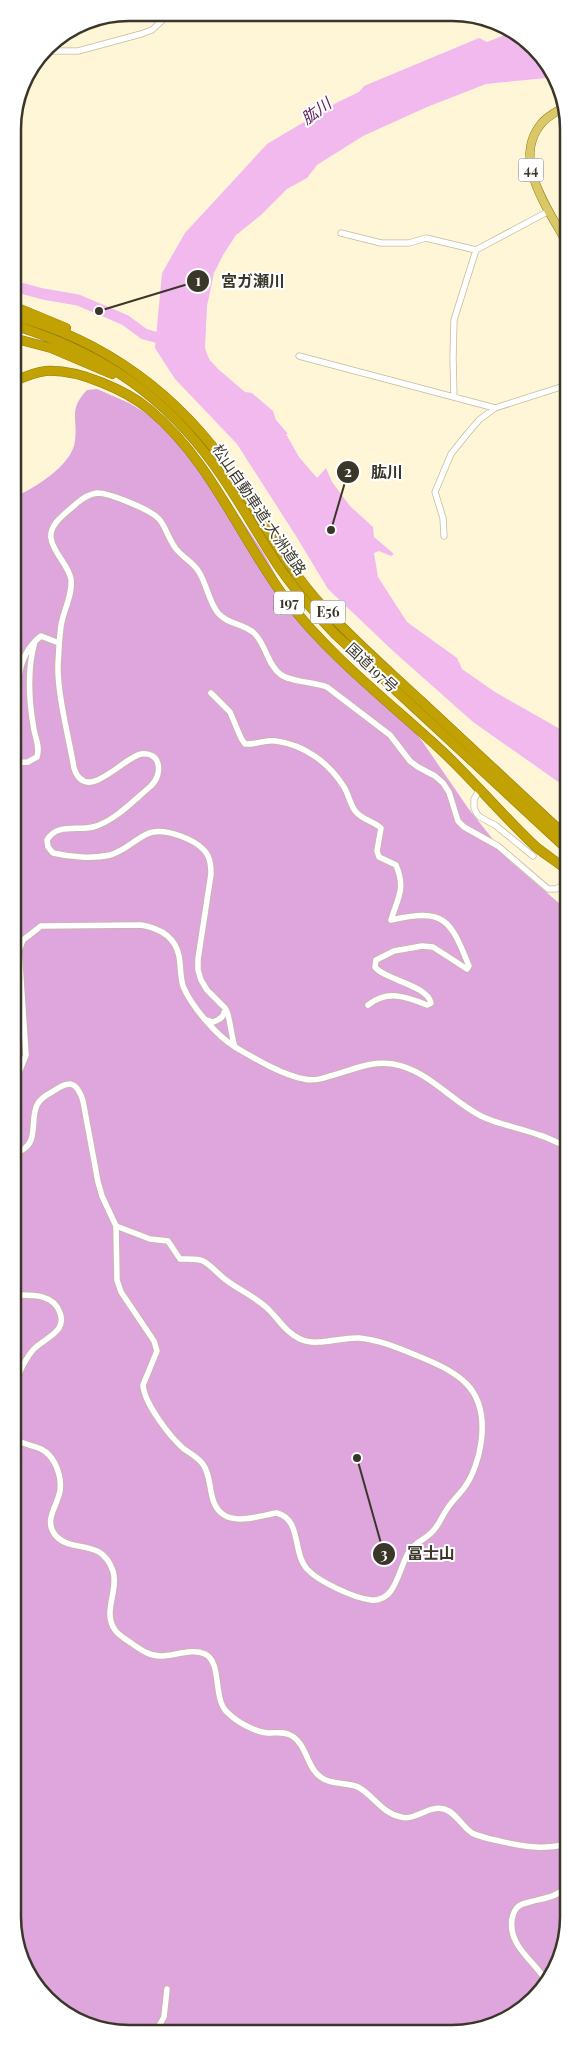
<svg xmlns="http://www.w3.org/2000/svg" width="581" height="2046" font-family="'Playfair Display','Noto Sans JP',serif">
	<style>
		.forest { fill: #dea6dc }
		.water { fill: #f2b9ef }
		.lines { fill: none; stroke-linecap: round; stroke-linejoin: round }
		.river { stroke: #f2b9ef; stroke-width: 11 }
		.minor-casing { stroke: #c3bb9c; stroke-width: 7 }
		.major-casing { stroke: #927c10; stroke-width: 9 }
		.highway-casing { stroke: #927c10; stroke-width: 10 }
		.minor { stroke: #fff; stroke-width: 5.5 }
		.major { stroke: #dac767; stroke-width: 8 }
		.highway { stroke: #c2a102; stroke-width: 9 }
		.labels { text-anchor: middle; stroke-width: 4; stroke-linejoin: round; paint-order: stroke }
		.shield { fill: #fff; stroke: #75736a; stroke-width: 1 }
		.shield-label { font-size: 14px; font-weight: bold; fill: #3a372a }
		.street-label { font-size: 15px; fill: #3a372a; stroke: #fff }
		.water-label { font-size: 16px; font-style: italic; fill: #5f1e5f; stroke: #fff }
		.rim { fill: none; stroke: #3a372a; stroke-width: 2.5 }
		.leader { fill: none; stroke: #3a372a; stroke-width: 2 }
		.callout-dot { fill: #3a372a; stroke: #fff; stroke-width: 2 }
		.mark-label { font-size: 15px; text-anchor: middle; font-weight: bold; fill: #fff }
		.callout-label { font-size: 16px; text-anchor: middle; font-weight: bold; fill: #3a372a; stroke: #fff; stroke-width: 4; stroke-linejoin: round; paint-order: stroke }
	</style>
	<rect width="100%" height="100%" fill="#fef6d6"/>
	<!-- forest -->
	<path class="forest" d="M 97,389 L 129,403 L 154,418 L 176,433 L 193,448 L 263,552 L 289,600 L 320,637 L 402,715 L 422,741 L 468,808 L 510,861 L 567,910 L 568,1924 L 560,1961 L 539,1994 L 474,2031 L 106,2031 L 46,1999 L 15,1939 L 13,498 C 34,488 72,466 75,441 C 78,418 68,410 87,390 Z"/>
	<!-- water -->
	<path class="water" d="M 510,33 L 535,47 L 553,81 L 546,78 L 486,84 L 427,107 L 363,136 L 317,165 L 307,178 L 287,189 L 261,215 L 236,235 L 223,255 L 214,273 L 207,306 L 205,348 L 209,359 L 218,369 L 245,392 L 252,393 L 273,411 L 276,420 L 288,434 L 286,434 L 299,457 L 317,478 L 326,468 L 332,482 L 350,506 L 373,527 L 374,537 L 394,554 L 391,556 L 379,551 L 374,553 L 378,577 L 407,622 L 457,658 L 462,669 L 495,692 L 567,733 L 567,788 L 473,722 L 392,650 L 328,589 L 296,536 L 237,444 L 175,379 L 155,348 L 162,273 L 185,233 L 267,144 L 336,103 L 359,92 L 364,86 L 479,38 L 487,42 Z"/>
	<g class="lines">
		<!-- river -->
		<path class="river" d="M 13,286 L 43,294 L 78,300 L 125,320 L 144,334 L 170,341"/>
		<!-- minor casing -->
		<g class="minor-casing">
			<path id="minor" d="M 42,53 L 51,51 L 78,51 L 141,34 L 152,30 L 169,14 L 211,16 L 215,13
				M 341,233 L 381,243 L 409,243 L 426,238 L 476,250 L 549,211
				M 299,356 L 495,408
				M 454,397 L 453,358 L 454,320 L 476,250
				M 444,536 L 443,518 L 435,492 L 451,454 L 467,434 L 479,420 L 495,408 L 567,385
				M 211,693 L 230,712 L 241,738 L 245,744 C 256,745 265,739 276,741 C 305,745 329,763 344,787 C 349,795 350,805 356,812 C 363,820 373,821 381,828 L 377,851 L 379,857 L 396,865 C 406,889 398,897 391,920 C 445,908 450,919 469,966 L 467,969 L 433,947 L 422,946 L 394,951 L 376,960 L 375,967 C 385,980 427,985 431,1003 L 427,1005 C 405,996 387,990 368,1005
				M 13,695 L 16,697 C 19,690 18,684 19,677 C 21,660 27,647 41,636 L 59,643
				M 13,763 L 28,762 L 37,757 C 40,747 36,739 34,730 C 29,702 27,669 35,641
				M 480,789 L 474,799 L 474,808 L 477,814 L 480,817 L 495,825 L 533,856
				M 207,1020 L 213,1022 C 221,1019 224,1017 225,1008 L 207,990 L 201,980 L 198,970 L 198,959 L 211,874 C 211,868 211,862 208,856 C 200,840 163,826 147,834 C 134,840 125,851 110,855 C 93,859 70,857 53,853 L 48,847 L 47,840 C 57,823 77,831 93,827 C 115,821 134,800 151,786 C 164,773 160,751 141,754 C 122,758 86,805 74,768 C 69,738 57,694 58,664 C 59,652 59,639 61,626 C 63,611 73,595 71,579 C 68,564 53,553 51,538 C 49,523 68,512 77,503 C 83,498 89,494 97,493 C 110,493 151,510 159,519 C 167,528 169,542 178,551 C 185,559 194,563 199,572 C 207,585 209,602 218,613 C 227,624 244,624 254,633 C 266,644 267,664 280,674 C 290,682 314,682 327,687 L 390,735 L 410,761 L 418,767 L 435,776 L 443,783 L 449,792 L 458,821 L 464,827 L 498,846 L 548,889 L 556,889 L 567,883
				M 235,1047 C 254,1058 282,1075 304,1079 C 312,1081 322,1079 330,1076 C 351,1071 370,1060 393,1064 C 428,1070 450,1100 481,1116 C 499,1125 521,1128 539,1135 C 549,1138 558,1143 567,1147
				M 14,1085 L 26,1055 L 19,950 L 23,940 L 41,926 L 141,925 C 159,928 175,936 179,956 C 181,966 180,976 183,986 C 191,1006 217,1036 235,1047 C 231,1037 230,1013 225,1008
				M 14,1154 C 21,1151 28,1148 31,1140 C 35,1129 32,1115 37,1105 C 40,1099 46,1095 52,1092 C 68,1081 76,1079 83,1101 L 98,1182 L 102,1196 L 116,1226 L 117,1280 L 121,1292 L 154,1341 L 157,1351 L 143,1385 C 144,1403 170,1437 184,1449 C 190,1453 197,1457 202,1463 C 214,1477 206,1504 224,1515 C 238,1524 262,1515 277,1513 C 302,1520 292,1552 307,1569 C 319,1582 354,1598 371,1600 C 400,1603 398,1558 415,1545 C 421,1540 428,1537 433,1531 C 439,1525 442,1516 447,1509 C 452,1501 459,1495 464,1488 C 473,1476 479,1458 481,1443 C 489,1387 458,1372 413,1354 C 396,1347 379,1340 359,1338 C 340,1337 317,1347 300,1339 C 285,1332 278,1318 267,1308 C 254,1296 239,1290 226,1280 C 219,1275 211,1265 203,1261 C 197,1258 187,1259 180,1259 L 168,1241 L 150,1239 L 116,1226
				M 14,1295 C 30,1295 54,1293 60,1313 C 62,1318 62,1323 59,1328 C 53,1337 40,1342 33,1350 C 24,1360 20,1372 14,1384
				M 14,1438 C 24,1447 41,1444 50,1456 C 58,1466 63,1482 59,1495 C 55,1509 44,1522 56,1536 C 73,1554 101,1537 113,1571 C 119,1591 102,1612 115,1630 C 119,1636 126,1639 131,1643 C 140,1649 149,1656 160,1656 C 174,1656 192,1648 205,1654 C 223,1663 212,1700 228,1713 C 237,1722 255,1732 268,1733 C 276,1733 284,1731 292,1736 C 307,1745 307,1769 322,1778 C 332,1785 346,1782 358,1787 C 373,1795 383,1814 401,1817 C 416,1821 428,1805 444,1809 C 457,1813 461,1826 472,1833 C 481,1838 524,1847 536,1847 C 546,1848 558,1846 568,1844
				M 547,1982 C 535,1961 508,1947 512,1919 C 514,1910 517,1905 526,1903 C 543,1898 556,1898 568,1886
				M 156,2031 L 164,2017 L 167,1989"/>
		</g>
		<!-- major casing -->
		<g class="major-casing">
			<path id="major" d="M 566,106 C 558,111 547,116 541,124 C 511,161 549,209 566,242"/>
		</g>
		<!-- highway casing -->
		<g class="highway-casing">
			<path id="highway" d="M 13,306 L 66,328
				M 13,316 C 104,339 180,396 232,473 C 262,519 286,568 324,608 C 354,641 389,671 422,702 C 470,747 519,792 567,837
				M 13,325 C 91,349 154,387 205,453 C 232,487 253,527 277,564 C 294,589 314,612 335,634 L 567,849
				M 13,338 L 51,348 L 112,374
				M 13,382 C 24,377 34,372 46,371 C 78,369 126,390 150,410 C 211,461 239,536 285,598 C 328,655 389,702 441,750 C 474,781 503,816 536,847 C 546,855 557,862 567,870"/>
		</g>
		<!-- minor -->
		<use href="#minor" class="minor"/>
		<!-- major -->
		<use href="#major" class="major"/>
		<!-- highway -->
		<use href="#highway" class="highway"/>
	</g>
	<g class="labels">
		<!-- shield labels -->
		<g class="shield">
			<rect x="518.5" y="158.5" width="25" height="23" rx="4"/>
			<rect x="274" y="591.5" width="30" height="23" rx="4"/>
			<rect x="310.5" y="600.5" width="35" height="23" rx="4"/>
		</g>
		<g class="shield-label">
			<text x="531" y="175">44</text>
			<text x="289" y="608">197</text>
			<text x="328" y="617">E56</text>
		</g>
		<!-- street labels -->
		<g class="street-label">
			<text transform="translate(259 510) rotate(56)" y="5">松山自動車道;大洲道路</text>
			<text transform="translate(372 668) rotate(43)" y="5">国道197号</text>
		</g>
		<!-- water labels -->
		<g class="water-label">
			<text transform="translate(316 111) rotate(-36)" y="6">肱川</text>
		</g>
	</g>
	<!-- crop -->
	<path d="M0 0H581V2046H0ZM129 21H452A108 108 0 0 1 560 129V1917A108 108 0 0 1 452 2025H129A108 108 0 0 1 21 1917V129A108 108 0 0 1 129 21Z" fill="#fff" fill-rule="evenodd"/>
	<path class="rim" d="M129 21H452A108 108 0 0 1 560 129V1917A108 108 0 0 1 452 2025H129A108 108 0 0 1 21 1917V129A108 108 0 0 1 129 21Z"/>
	<!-- callouts -->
	<path class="leader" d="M99 311L198 281M331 530L348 472M357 1458L384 1554"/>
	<g class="callout-dot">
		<circle cx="99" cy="311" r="5"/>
		<circle cx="331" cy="530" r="5"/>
		<circle cx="357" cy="1458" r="5"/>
		<circle cx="198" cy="281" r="12"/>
		<circle cx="348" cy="472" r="12"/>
		<circle cx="384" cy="1554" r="12"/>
	</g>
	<g class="mark-label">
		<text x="198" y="286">1</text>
		<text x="348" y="477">2</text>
		<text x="384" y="1559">3</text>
	</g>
	<g class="callout-label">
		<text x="253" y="287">宮ガ瀬川</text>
		<text x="387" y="478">肱川</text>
		<text x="431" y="1559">冨士山</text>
	</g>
</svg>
